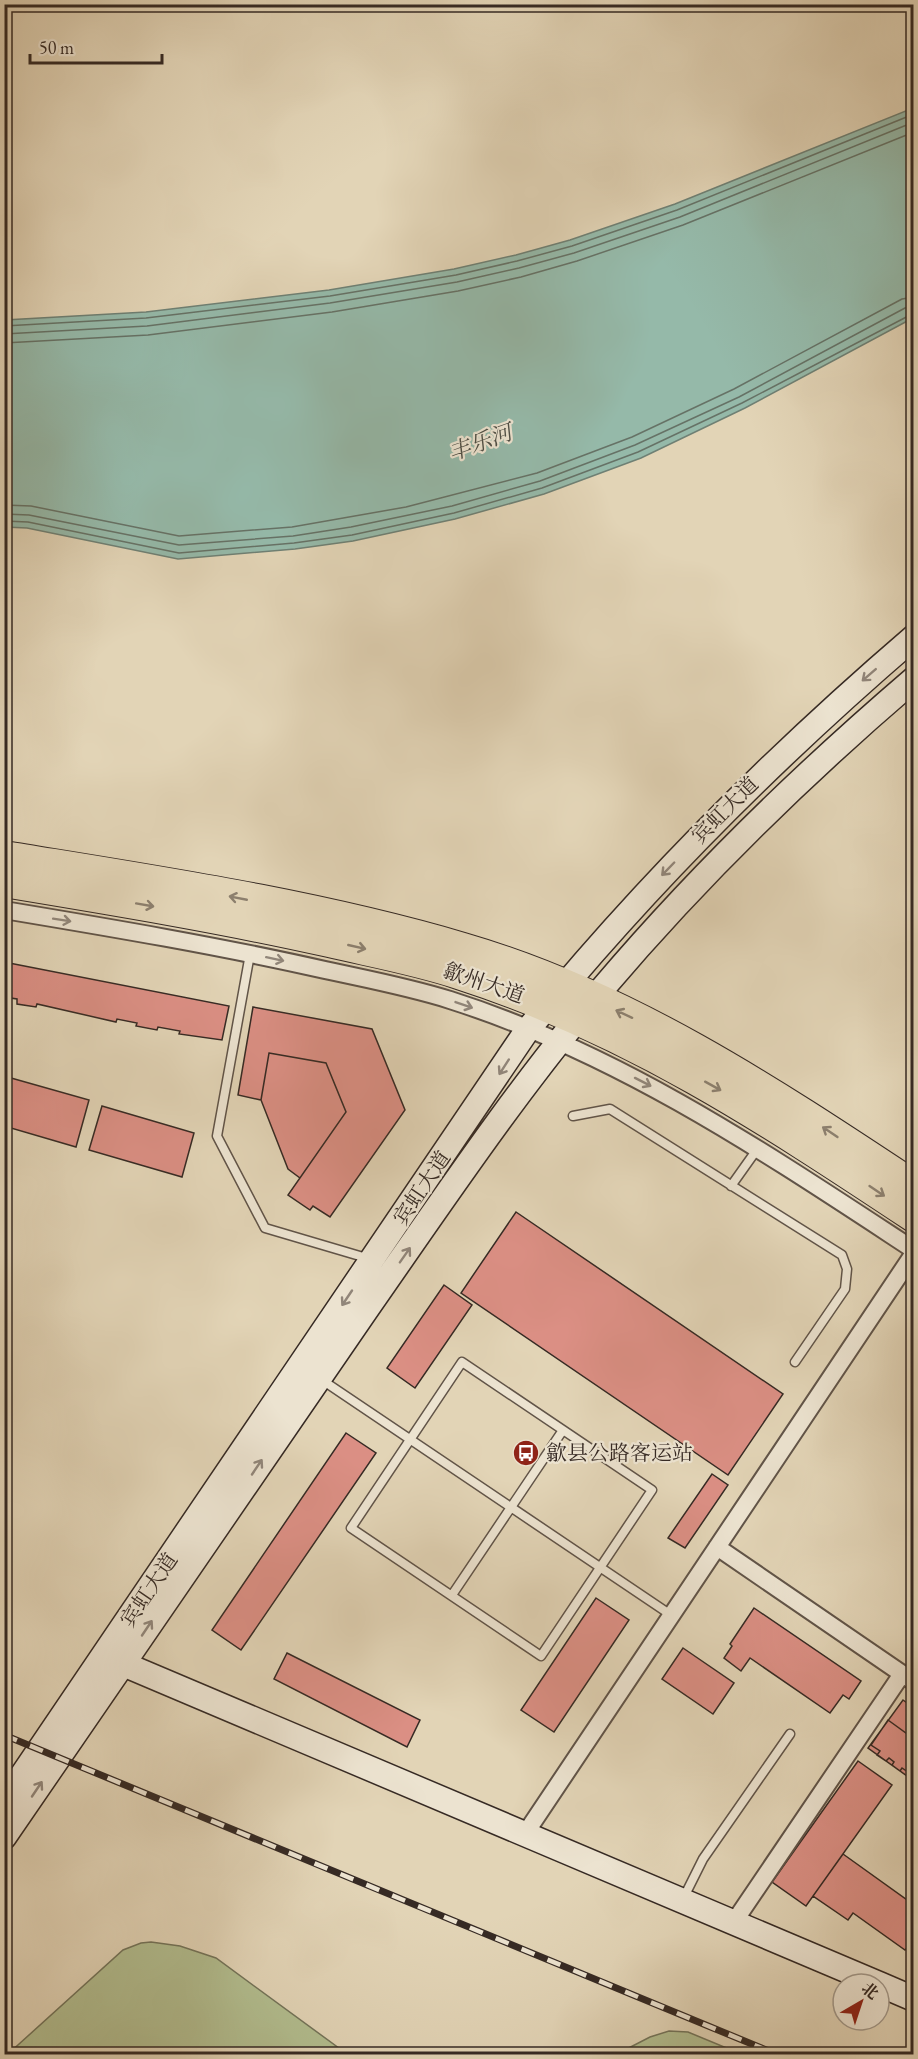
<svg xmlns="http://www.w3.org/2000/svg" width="918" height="2059" font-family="'EB Garamond','Noto Serif SC',serif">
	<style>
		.green { fill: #b2bd8f; stroke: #74745a; stroke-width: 1.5 }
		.water { fill: #95b9a9; stroke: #6f8074; stroke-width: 1.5 }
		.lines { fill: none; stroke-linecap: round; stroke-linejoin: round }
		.shore { stroke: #667266; stroke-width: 1.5 }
		.building { fill: #db8f84; stroke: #362a24; stroke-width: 1.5 }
		.lane-casing { stroke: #615448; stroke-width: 11 }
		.street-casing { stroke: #615448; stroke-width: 20 }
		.secondary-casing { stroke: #362a24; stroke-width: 27 }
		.highway-casing { stroke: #362a24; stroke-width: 34 }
		.lane { stroke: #ece3d0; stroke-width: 8 }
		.street { stroke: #ece3d0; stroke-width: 16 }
		.secondary { stroke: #ece3d0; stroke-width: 24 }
		.highway { stroke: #e2d4b6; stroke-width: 32 }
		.rail-casing { stroke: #362a24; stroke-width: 7 }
		.rail { stroke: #ece3d0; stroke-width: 4.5; stroke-dasharray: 14; stroke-linecap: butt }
		.oneway { stroke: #91867a }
		.oneway2 { stroke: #8c7f6d }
		.labels { text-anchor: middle; stroke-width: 4.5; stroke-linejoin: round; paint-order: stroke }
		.street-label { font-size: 21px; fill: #362a24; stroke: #ece3d0 }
		.poi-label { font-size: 21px; fill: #362a24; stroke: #ece3d0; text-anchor: start }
		.water-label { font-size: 22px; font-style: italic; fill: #4e4e45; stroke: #ece3d0 }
	</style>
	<rect width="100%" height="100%" fill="#e2d4b6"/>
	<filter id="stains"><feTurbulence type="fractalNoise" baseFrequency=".00333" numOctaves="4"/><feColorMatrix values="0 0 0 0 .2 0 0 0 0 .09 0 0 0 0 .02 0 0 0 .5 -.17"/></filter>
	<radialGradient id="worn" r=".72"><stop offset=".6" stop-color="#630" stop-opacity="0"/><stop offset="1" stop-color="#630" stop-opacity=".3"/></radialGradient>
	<!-- green -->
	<path class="green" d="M 151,1942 L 180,1946 L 216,1958 L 347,2054 L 8,2054 L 123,1950 L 141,1943 Z
		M 669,2031 L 688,2032 L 741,2054 L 617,2054 L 650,2037 Z"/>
	<!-- water -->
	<path class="water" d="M 913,108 L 913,318 L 745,408 L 641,458 L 544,494 L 455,519 L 353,541 L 295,549 L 178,559 L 27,528 L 5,527 L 5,320 L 146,312 L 329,290 L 454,269 L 516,255 L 570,240 L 675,204 Z"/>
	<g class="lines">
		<!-- shore -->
		<path class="shore" d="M 4,326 L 146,318 L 330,296 L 456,275 L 517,261 L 572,246 L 677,210 L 914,114
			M 4,334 L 147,326 L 330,303 L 457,282 L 519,268 L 574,253 L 680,217 L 914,122
			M 4,343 L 148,335 L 332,312 L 458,291 L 521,277 L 577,261 L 683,225 L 914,132
			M 4,505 L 31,506 L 179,536 L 292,527 L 406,507 L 537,473 L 632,437 L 734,389 L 902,299 L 914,297
			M 4,514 L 29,515 L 179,545 L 293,536 L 351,527 L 452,506 L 540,481 L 635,445 L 739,397 L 905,308 L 914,306
			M 4,521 L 28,522 L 179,553 L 294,543 L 352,535 L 454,513 L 542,488 L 638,452 L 742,403 L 914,313"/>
	</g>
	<!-- building -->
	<path class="building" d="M 4,962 L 229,1006 L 222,1040 L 179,1034 L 180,1031 L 158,1027 L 157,1030 L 136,1026 L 137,1023 L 117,1019 L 116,1022 L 37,1004 L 36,1007 L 17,1004 L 17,999 L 4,997 Z
		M 253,1007 L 372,1029 L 405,1110 L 330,1217 L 313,1206 L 310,1210 L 288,1195 L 346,1112 L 326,1063 L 269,1053 L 261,1100 L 238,1095 Z
		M 269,1053 L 326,1063 L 346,1112 L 300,1178 L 288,1169 L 261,1100 Z
		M 4,1076 L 89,1100 L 76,1147 L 4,1126 Z
		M 102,1106 L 194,1133 L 182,1177 L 89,1150 Z
		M 516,1212 L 783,1394 L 728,1475 L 461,1293 Z
		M 444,1285 L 472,1305 L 415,1388 L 387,1368 Z
		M 346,1433 L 376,1453 L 241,1650 L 212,1630 Z
		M 712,1474 L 728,1485 L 685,1548 L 668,1538 Z
		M 596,1598 L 629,1620 L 554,1732 L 521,1710 Z
		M 754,1608 L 861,1681 L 849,1699 L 843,1695 L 830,1713 L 750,1658 L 741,1671 L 724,1658 L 732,1646 L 730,1644 Z
		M 683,1648 L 734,1683 L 713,1714 L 662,1679 Z
		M 287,1653 L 420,1720 L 407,1747 L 274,1679 Z
		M 903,1700 L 914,1708 L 914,1781 L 868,1748 Z
		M 888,1720 L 914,1739 L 914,1776 L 902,1768 L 900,1771 L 892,1765 L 894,1762 L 889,1758 L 886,1761 L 877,1755 L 880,1751 L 871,1745 Z
		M 858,1761 L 892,1785 L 806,1906 L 772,1882 Z
		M 843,1854 L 914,1905 L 914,1940 L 905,1950 L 853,1913 L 848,1920 L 813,1896 Z"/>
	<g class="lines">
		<!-- lane casing -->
		<g class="lane-casing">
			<path id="lane" d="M 250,954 L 217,1136 L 265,1228 L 370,1259
				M 573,1116 L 610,1109 L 842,1255 L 847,1269 L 845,1289 L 795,1362
				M 731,1186 L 758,1148
				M 462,1362 L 652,1490 L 541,1656 L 351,1528 Z
				M 322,1380 L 671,1615
				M 452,1595 L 563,1430
				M 683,1899 L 703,1859 L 790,1734"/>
		</g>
		<!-- street casing -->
		<g class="street-casing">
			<path id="street" d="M 4,910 C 112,928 219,946 325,970 C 366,979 409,987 450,1000 C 620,1054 766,1153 914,1250
				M 717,1547 L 914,1682
				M 525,1834 L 914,1253
				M 734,1922 L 902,1674"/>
		</g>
		<!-- secondary casing -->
		<g class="secondary-casing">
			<path id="secondary" d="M 109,1658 L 879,1984
				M 4,1802 L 526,1032 C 643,888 773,758 914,637
				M 4,1837 C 124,1661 244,1485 366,1310 C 442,1201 517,1089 603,988 C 698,876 803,774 914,679
				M 879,1984 L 914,1999"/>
		</g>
		<!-- highway casing -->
		<g class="highway-casing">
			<path id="highway" d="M 4,857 C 157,882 314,905 463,949 C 628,997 772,1093 914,1187
				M 4,881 C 113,899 222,917 329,941 C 372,951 417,959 459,973 C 630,1028 766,1118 914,1216"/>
		</g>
		<!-- lane -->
		<use href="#lane" class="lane"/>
		<!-- street -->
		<use href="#street" class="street"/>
		<!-- secondary -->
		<use href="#secondary" class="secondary"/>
		<!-- highway -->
		<use href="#highway" class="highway"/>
		<!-- rail casing -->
		<g class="rail-casing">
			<path id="rail" d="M 4,1735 L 776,2054"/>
		</g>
		<!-- rail -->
		<use href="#rail" class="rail"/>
	</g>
	<!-- one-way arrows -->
	<defs><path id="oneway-shaft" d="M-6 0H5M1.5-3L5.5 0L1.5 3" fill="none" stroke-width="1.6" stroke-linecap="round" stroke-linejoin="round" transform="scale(1.5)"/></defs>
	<g class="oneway">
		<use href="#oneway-shaft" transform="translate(869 675) rotate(139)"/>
		<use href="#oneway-shaft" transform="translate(668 869) rotate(134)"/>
		<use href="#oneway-shaft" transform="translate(62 920) rotate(9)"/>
		<use href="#oneway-shaft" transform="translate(275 959) rotate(12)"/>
		<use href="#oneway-shaft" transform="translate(464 1005) rotate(19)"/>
		<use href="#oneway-shaft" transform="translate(504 1067) rotate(123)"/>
		<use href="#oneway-shaft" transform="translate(643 1082) rotate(27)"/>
		<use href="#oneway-shaft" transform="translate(405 1255) rotate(-55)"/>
		<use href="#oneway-shaft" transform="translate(347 1298) rotate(124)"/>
		<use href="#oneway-shaft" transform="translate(257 1467) rotate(-56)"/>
		<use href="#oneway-shaft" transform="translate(147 1628) rotate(-56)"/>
		<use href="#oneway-shaft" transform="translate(37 1789) rotate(-56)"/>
	</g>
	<g class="oneway2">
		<use href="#oneway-shaft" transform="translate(238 898) rotate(-169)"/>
		<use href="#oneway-shaft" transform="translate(145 905) rotate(10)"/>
		<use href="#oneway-shaft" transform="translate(357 947) rotate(13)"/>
		<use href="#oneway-shaft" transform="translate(624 1014) rotate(-155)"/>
		<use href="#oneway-shaft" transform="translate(713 1086) rotate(29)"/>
		<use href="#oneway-shaft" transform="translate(830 1132) rotate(-146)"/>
		<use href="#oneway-shaft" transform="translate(877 1191) rotate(34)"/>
	</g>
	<!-- icons -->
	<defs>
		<g id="bus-disc" transform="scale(1.35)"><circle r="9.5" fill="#8f2418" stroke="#ece3d0"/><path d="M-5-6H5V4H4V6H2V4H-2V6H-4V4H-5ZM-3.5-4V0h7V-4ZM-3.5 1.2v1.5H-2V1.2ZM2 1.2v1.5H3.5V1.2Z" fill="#fff"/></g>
	</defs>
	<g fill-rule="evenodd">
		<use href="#bus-disc" x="526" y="1453"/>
	</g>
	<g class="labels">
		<!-- street labels -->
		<g class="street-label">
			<text transform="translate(725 810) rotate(-45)" y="7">宾虹大道</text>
			<text transform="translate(484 983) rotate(19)" y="7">歙州大道</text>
			<text transform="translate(422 1188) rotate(-56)" y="7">宾虹大道</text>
			<text transform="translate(149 1590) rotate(-56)" y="7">宾虹大道</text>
		</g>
		<!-- poi labels -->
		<g class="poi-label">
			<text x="546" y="1460">歙县公路客运站</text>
		</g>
		<!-- water labels -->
		<g class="water-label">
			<text transform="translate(480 442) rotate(-20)" y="8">丰乐河</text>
		</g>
	</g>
	<!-- margin -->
	<rect width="918" height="2059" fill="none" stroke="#e2d4b6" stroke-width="24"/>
	<rect x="6" y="6" width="906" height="2047" fill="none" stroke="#362a24" stroke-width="3"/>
	<rect x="12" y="12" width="894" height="2035" fill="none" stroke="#362a24" stroke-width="1.5"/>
	<!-- north arrow -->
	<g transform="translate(861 2002) rotate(39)"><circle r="28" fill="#ece3d0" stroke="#a3998b" stroke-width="1.5"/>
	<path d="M0-4.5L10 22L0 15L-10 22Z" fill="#8f2418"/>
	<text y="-9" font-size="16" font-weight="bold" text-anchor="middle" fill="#362a24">北</text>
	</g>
	<!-- scale -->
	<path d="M30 54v9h132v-9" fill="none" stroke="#362a24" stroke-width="3"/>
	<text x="39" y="54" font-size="18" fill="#362a24" stroke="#ece3d0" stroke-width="4.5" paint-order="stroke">50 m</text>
	<rect width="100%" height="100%" filter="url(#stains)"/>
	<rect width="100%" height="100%" fill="url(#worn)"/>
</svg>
